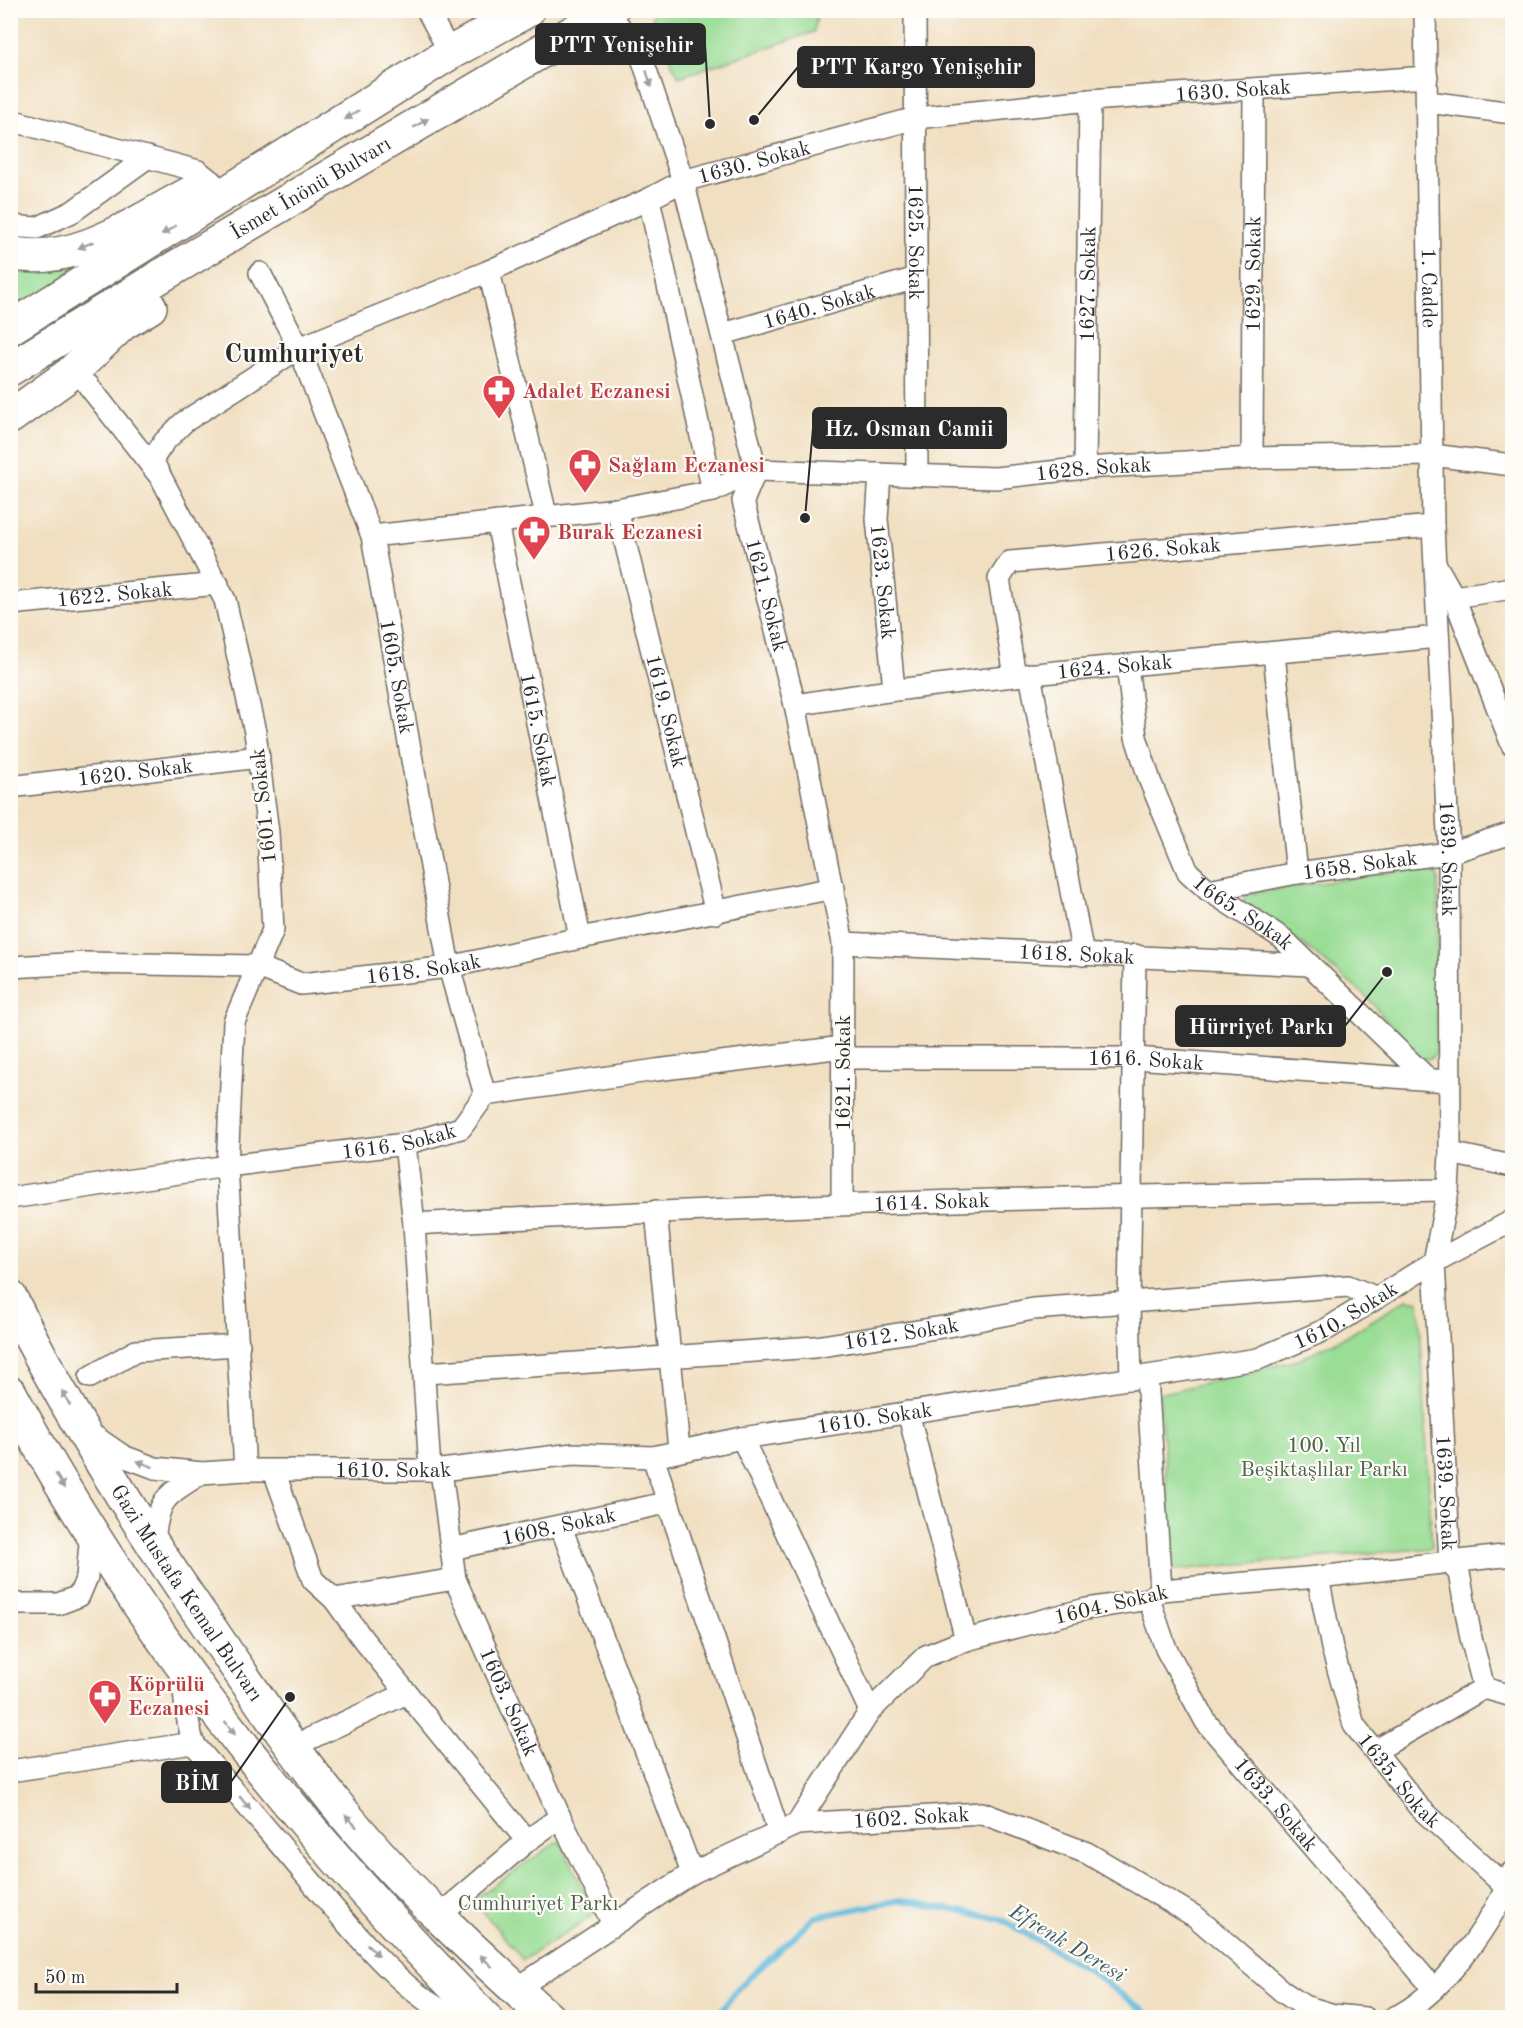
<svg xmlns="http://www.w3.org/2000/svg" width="1523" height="2028" font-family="'Old Standard TT',serif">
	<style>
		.green { fill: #9add95; stroke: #628460; stroke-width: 1.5 }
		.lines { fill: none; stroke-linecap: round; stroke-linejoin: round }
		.stream { stroke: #5ab7d9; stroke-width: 6 }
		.minor-casing { stroke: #706a60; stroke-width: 24 }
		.primary-casing { stroke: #706a60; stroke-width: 36 }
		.trunk-casing { stroke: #706a60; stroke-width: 36 }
		.minor { stroke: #fff; stroke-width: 21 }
		.primary { stroke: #fff; stroke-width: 33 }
		.trunk { stroke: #fff; stroke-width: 33 }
		.oneway { fill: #a0a0a0 }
		.labels { text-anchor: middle; stroke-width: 4.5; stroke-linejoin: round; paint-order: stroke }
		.street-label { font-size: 21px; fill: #2b2b2b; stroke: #fdfcf7 }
		.health-label { font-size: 21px; font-weight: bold; fill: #be3a42; stroke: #fdfcf7; text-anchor: start }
		.park-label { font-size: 21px; fill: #4c604b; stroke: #fdfcf7 }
		.water-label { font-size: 22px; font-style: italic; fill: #3b5c68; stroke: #fdfcf7 }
		.district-label { font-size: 27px; font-weight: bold; fill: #2b2b2b; stroke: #fdfcf7 }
		.leader { fill: none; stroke: #2b2b2b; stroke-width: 2 }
		.callout-dot { fill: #2b2b2b; stroke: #fdfcf7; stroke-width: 2 }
		.callout { fill: #2b2b2b; stroke: #2b2b2b; stroke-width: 2 }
		.callout-label { font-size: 22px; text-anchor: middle; font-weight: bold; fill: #fff }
	</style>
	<rect width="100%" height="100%" fill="#fdfcf7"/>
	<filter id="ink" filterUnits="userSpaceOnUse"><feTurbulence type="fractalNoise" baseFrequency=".0167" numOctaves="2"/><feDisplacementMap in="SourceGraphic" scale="12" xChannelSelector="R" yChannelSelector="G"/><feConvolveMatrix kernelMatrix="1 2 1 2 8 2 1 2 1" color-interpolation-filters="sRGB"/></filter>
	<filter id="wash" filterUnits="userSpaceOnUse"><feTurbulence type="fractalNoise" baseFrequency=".008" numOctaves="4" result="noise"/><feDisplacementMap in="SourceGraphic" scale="24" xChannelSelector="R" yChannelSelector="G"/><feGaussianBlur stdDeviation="1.35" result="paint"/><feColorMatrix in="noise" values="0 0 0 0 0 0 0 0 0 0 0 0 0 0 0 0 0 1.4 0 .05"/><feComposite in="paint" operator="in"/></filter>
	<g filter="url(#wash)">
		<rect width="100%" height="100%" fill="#f1dfc1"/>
		<!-- green -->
		<path class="green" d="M 655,11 L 818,10 L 814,32 L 679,77 L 656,33 L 652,16 Z
			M 91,261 L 11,313 L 11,267 Z
			M 1419,868 L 1438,876 L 1437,1052 L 1431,1058 L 1419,1060 L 1368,998 L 1305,946 L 1243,903 L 1246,894 Z
			M 1407,1299 L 1419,1301 L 1432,1548 L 1174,1570 L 1159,1394 L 1298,1360 L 1354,1332 Z
			M 560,1840 L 595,1914 L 523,1960 L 473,1900 Z"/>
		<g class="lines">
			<!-- stream -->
			<path class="stream" d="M 716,2018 L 738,1988 L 815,1917 L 901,1900 L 1000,1919 L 1089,1970 L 1153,2018"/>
		</g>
	</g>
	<g filter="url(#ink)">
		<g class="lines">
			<!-- minor casing -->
			<g class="minor-casing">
				<g id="minor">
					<path d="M 427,10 L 450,53"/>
					<path id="s1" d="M 915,10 L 917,475"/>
					<path id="s2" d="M 1425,10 L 1433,526 L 1449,853 L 1450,1153 L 1448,1190 L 1434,1262 L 1450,1563 L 1459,1573 L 1471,1638 L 1484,1688 L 1512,1696"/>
					<path id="s3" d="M 609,12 L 642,58 L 683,181 L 756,470 L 743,501 L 795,705 L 843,943 L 842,1203"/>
					<path d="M 1428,102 L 1512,113"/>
					<path d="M 10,120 L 198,171 L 212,182"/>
					<path d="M 649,199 L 713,491"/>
					<path d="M 10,226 L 37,228 L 72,212 L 148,157"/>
					<path d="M 489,271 L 546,515"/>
					<path id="s4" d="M 260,273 L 299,348 L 372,536 L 449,967 L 485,1095"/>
					<path id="s5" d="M 723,334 L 916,278"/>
					<path d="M 88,385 L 158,474"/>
					<path id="s6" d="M 1252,458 L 1254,89"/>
					<path id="s7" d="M 1085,468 L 1090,100"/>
					<path id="s8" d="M 880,474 L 877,519 L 894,689"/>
					<path id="s9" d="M 617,509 L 716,913"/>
					<path id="s10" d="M 497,522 L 580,938"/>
					<path id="s11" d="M 372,536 L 617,509 L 713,491 L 756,470 L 996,478 L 1085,468 L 1252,458 L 1432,455 L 1512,465"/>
					<path d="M 1437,567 L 1454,597 L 1512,745"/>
					<path d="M 1454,597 L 1512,588"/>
					<path id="s12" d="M 10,604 L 218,584"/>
					<path d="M 1274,654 L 1297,873"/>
					<path id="s13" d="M 1127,665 L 1136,737 L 1150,781 L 1188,872 L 1208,890 L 1282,938 L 1429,1080"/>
					<path d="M 1030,674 L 1083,955"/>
					<path id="s14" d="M 1015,676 L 999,579 L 1010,562 L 1433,526"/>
					<path id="s15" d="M 795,705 C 1007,670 1224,659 1438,637"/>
					<path id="s16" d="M 10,787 L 259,757"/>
					<path id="s17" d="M 1208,890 L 1297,873 L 1449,853 L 1512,833"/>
					<path id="s18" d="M 843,943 L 1310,965"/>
					<path id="s19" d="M 10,967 L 85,963 L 256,966 L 301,984 L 449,967 L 580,938 L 834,888"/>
					<path id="s20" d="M 843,1058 L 1135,1058 L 1448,1081"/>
					<path d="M 405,1144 L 414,1224 L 430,1470"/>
					<path d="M 1450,1153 L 1512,1166"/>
					<path id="s21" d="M 10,1198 L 227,1166 L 405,1144 L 461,1128 L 485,1095 L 656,1070 L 843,1047"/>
					<path d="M 656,1211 L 679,1450"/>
					<path id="s22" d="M 414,1224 C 759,1205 1103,1195 1448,1190"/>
					<path id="s23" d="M 425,1373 L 815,1347 L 949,1326 L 1033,1309 L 1348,1286 L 1375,1297"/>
					<path d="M 90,1377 L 136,1351 L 239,1345"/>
					<path d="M 1147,1377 L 1161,1590"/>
					<path d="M 1131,1379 L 1129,1304 L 1135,955"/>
					<path d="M 908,1412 L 966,1640"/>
					<path id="s24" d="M 88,1432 L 123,1456 L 155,1468 L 202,1473 L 245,1470 L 441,1470 L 573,1454 L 653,1457 L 742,1438 L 1258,1359 L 1327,1329 L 1434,1262 L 1512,1221"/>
					<path d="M 742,1438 L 870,1711"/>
					<path d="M 653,1457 L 779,1833"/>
					<path id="s25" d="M 245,1470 L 227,1166 L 234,1022 L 273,930 L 268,832 L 255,732 L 225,600 L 152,460 L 164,442 L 184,422 L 299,348 L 489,271 L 649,199 L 683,181 L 916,118 L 1090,100 L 1427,77"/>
					<path id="s26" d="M 441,1470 L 455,1579 L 560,1817 L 613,1924"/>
					<path d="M 274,1471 L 313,1580 L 334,1599 L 362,1638 L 527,1841"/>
					<path d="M 561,1527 L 692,1873"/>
					<path d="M 153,1546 C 160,1497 161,1499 202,1473"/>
					<path id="s27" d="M 451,1549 L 666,1503"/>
					<path id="s28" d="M 1318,1577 L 1332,1648 L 1354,1725 L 1419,1807 L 1507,1888"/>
					<path d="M 334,1599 L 455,1579"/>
					<path id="s29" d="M 1149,1599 L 1166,1649 L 1206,1722 L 1434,1989"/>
					<path d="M 10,1604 L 58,1604 L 79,1596 L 87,1577 L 91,1532"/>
					<path d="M 182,1667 L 186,1712 L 193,1743 C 230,1786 267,1829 303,1872 C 340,1915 405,2000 459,2018"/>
					<path d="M 292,1747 L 407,1693"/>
					<path d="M 1375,1751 L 1484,1688"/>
					<path d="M 10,1771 L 193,1743"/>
					<path d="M 797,1824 L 870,1711 L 926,1656 L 966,1640 L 1086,1609 L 1149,1599 L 1161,1590 L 1318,1577 L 1512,1555"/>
					<path d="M 439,1916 L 527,1841 L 560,1817"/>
					<path id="s30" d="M 516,1989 L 692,1873 L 797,1824 L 982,1813 L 1087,1853 L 1196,1917 L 1283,1992 L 1304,2006 L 1334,2015 L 1365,2018"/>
					<path d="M 1393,2018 C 1439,1998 1497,1919 1512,1872"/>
				</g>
			</g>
			<!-- primary casing -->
			<g class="primary-casing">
				<g id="primary">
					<path d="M 10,253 C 74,268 137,221 191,193"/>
					<path d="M 10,328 L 450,53 L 528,10"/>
					<path id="s31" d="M 10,369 L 161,276 L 611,10"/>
					<path d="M 10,417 L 70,374 L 122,324 L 150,307"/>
				</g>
			</g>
			<!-- trunk casing -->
			<g class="trunk-casing">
				<g id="trunk">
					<path id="s32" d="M 10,1297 C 66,1411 135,1520 207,1624 C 249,1685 290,1747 337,1805 C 399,1882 474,1952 548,2018"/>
					<path d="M 10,1393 C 134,1625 300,1832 485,2018"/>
				</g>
			</g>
			<!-- minor -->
			<use href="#minor" class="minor"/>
			<!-- primary -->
			<use href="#primary" class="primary"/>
			<!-- trunk -->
			<use href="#trunk" class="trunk"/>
		</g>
		<!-- one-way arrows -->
		<defs><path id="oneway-solid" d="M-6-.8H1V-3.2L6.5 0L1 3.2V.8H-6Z" transform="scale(1.5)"/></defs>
		<g class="oneway">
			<use href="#oneway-solid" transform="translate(649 79) rotate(72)"/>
			<use href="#oneway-solid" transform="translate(352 115) rotate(148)"/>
			<use href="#oneway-solid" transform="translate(421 123) rotate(-31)"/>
			<use href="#oneway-solid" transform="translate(169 230) rotate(148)"/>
			<use href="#oneway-solid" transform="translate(86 245) rotate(157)"/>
			<use href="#oneway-solid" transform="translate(66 1398) rotate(-119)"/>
			<use href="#oneway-solid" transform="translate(145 1464) rotate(-159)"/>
			<use href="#oneway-solid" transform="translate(60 1481) rotate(60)"/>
			<use href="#oneway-solid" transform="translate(230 1728) rotate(53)"/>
			<use href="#oneway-solid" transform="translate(245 1803) rotate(50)"/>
			<use href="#oneway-solid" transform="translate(351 1821) rotate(-133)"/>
			<use href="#oneway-solid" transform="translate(373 1950) rotate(45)"/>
			<use href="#oneway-solid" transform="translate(486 1961) rotate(-137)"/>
		</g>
	</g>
	<!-- icons -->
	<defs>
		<g id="pharmacy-pin" transform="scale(1.725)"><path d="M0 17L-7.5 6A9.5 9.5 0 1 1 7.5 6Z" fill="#e0444e" stroke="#fdfcf7"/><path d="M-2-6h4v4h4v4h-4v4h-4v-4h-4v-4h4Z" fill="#fff"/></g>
	</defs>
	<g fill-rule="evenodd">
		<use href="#pharmacy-pin" x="499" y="391"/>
		<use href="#pharmacy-pin" x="585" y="465"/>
		<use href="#pharmacy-pin" x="534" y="532"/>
		<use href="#pharmacy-pin" x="105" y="1696"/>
	</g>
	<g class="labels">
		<!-- street labels -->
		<g class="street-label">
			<text dy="7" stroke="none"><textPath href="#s25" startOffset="2206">1630. Sokak</textPath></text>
			<text dy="7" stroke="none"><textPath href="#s25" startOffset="1720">1630. Sokak</textPath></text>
			<text dy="7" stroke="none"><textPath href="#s31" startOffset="351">İsmet İnönü Bulvarı</textPath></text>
			<text dy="7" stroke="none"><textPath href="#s1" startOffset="232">1625. Sokak</textPath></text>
			<text dy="7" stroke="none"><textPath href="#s6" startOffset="184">1629. Sokak</textPath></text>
			<text dy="7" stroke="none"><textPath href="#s7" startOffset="184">1627. Sokak</textPath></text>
			<text dy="7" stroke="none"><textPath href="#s2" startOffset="278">1. Cadde</textPath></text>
			<text dy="7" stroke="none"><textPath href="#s5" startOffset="100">1640. Sokak</textPath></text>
			<text dy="7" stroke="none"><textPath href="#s11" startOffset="730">1628. Sokak</textPath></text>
			<text dy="7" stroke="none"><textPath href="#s14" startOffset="272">1626. Sokak</textPath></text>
			<text dy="7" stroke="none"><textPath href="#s8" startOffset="108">1623. Sokak</textPath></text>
			<text dy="7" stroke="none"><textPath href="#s12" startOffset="105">1622. Sokak</textPath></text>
			<text dy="7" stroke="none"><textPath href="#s3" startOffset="615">1621. Sokak</textPath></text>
			<text dy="7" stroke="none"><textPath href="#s15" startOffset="322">1624. Sokak</textPath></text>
			<text dy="7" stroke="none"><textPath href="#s4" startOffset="429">1605. Sokak</textPath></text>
			<text dy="7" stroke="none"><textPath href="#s9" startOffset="208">1619. Sokak</textPath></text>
			<text dy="7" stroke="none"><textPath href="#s10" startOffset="212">1615. Sokak</textPath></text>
			<text dy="7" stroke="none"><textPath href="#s16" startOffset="126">1620. Sokak</textPath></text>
			<text transform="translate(263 806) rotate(-96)" y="7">1601. Sokak</text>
			<text dy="7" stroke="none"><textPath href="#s2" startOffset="849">1639. Sokak</textPath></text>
			<text dy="7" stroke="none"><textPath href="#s17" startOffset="154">1658. Sokak</textPath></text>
			<text dy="7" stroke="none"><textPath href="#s13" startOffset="286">1665. Sokak</textPath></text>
			<text dy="7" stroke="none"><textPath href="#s18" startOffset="234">1618. Sokak</textPath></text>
			<text dy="7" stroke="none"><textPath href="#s19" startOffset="418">1618. Sokak</textPath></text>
			<text dy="7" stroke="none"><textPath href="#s20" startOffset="303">1616. Sokak</textPath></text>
			<text transform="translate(843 1073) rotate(-90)" y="7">1621. Sokak</text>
			<text dy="7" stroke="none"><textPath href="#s21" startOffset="393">1616. Sokak</textPath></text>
			<text dy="7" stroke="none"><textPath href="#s22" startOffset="518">1614. Sokak</textPath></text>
			<text dy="7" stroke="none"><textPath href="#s24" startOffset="1287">1610. Sokak</textPath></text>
			<text dy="7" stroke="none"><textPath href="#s23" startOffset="478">1612. Sokak</textPath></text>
			<text dy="7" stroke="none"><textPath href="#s24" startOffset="801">1610. Sokak</textPath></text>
			<text dy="7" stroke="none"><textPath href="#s24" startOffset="315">1610. Sokak</textPath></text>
			<text dy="7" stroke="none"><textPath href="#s2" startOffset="1485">1639. Sokak</textPath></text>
			<text dy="7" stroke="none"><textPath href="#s27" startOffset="110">1608. Sokak</textPath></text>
			<text dy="7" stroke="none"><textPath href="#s32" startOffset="345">Gazi Mustafa Kemal Bulvarı</textPath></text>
			<text transform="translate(1111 1604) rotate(-13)" y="7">1604. Sokak</text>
			<text dy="7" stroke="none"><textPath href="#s26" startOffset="244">1603. Sokak</textPath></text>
			<text dy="7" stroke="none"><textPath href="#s28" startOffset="224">1635. Sokak</textPath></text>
			<text dy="7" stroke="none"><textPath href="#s29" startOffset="244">1633. Sokak</textPath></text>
			<text dy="7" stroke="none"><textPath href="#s30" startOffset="441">1602. Sokak</textPath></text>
		</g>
		<!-- health labels -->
		<g class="health-label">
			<text x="522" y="398">Adalet Eczanesi</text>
			<text x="608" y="472">Sağlam Eczanesi</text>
			<text x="557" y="539">Burak Eczanesi</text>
			<text x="128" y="1691">Köprülü<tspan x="128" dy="24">Eczanesi</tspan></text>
		</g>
		<!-- park labels -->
		<g class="park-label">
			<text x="1324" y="1452">100. Yıl<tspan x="1324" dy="24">Beşiktaşlılar Parkı</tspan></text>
			<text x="538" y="1910">Cumhuriyet Parkı</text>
		</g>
		<!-- water labels -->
		<g class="water-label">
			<text transform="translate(1068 1942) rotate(31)" y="8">Efrenk Deresi</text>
		</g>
		<!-- district labels -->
		<g class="district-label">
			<text x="294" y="362">Cumhuriyet</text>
		</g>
	</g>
	<!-- callouts -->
	<path class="leader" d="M710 124L705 44M754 120L798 67M805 518L813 428M1387 972L1345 1026M290 1697L231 1782"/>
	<g class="callout-dot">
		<circle cx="710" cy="124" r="6"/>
		<circle cx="754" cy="120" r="6"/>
		<circle cx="805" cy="518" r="6"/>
		<circle cx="1387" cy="972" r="6"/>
		<circle cx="290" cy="1697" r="6"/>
	</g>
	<g class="callout">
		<rect x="536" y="24" width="169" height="40" rx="6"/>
		<rect x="798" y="47" width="236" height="40" rx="6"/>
		<rect x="813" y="408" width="193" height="40" rx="6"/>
		<rect x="1176" y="1006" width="169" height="40" rx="6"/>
		<rect x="162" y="1762" width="69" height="40" rx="6"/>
	</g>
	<g class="callout-label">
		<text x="621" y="52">PTT Yenişehir</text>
		<text x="916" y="74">PTT Kargo Yenişehir</text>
		<text x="909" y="436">Hz. Osman Camii</text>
		<text x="1261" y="1034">Hürriyet Parkı</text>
		<text x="197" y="1790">BİM</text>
	</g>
	<!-- margin -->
	<rect width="1523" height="2028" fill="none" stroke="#fdfcf7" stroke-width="36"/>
	<!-- scale -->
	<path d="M36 1983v9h141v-9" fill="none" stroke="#2b2b2b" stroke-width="3"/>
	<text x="45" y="1983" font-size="18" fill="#2b2b2b" stroke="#fdfcf7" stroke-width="4.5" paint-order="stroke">50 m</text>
</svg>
